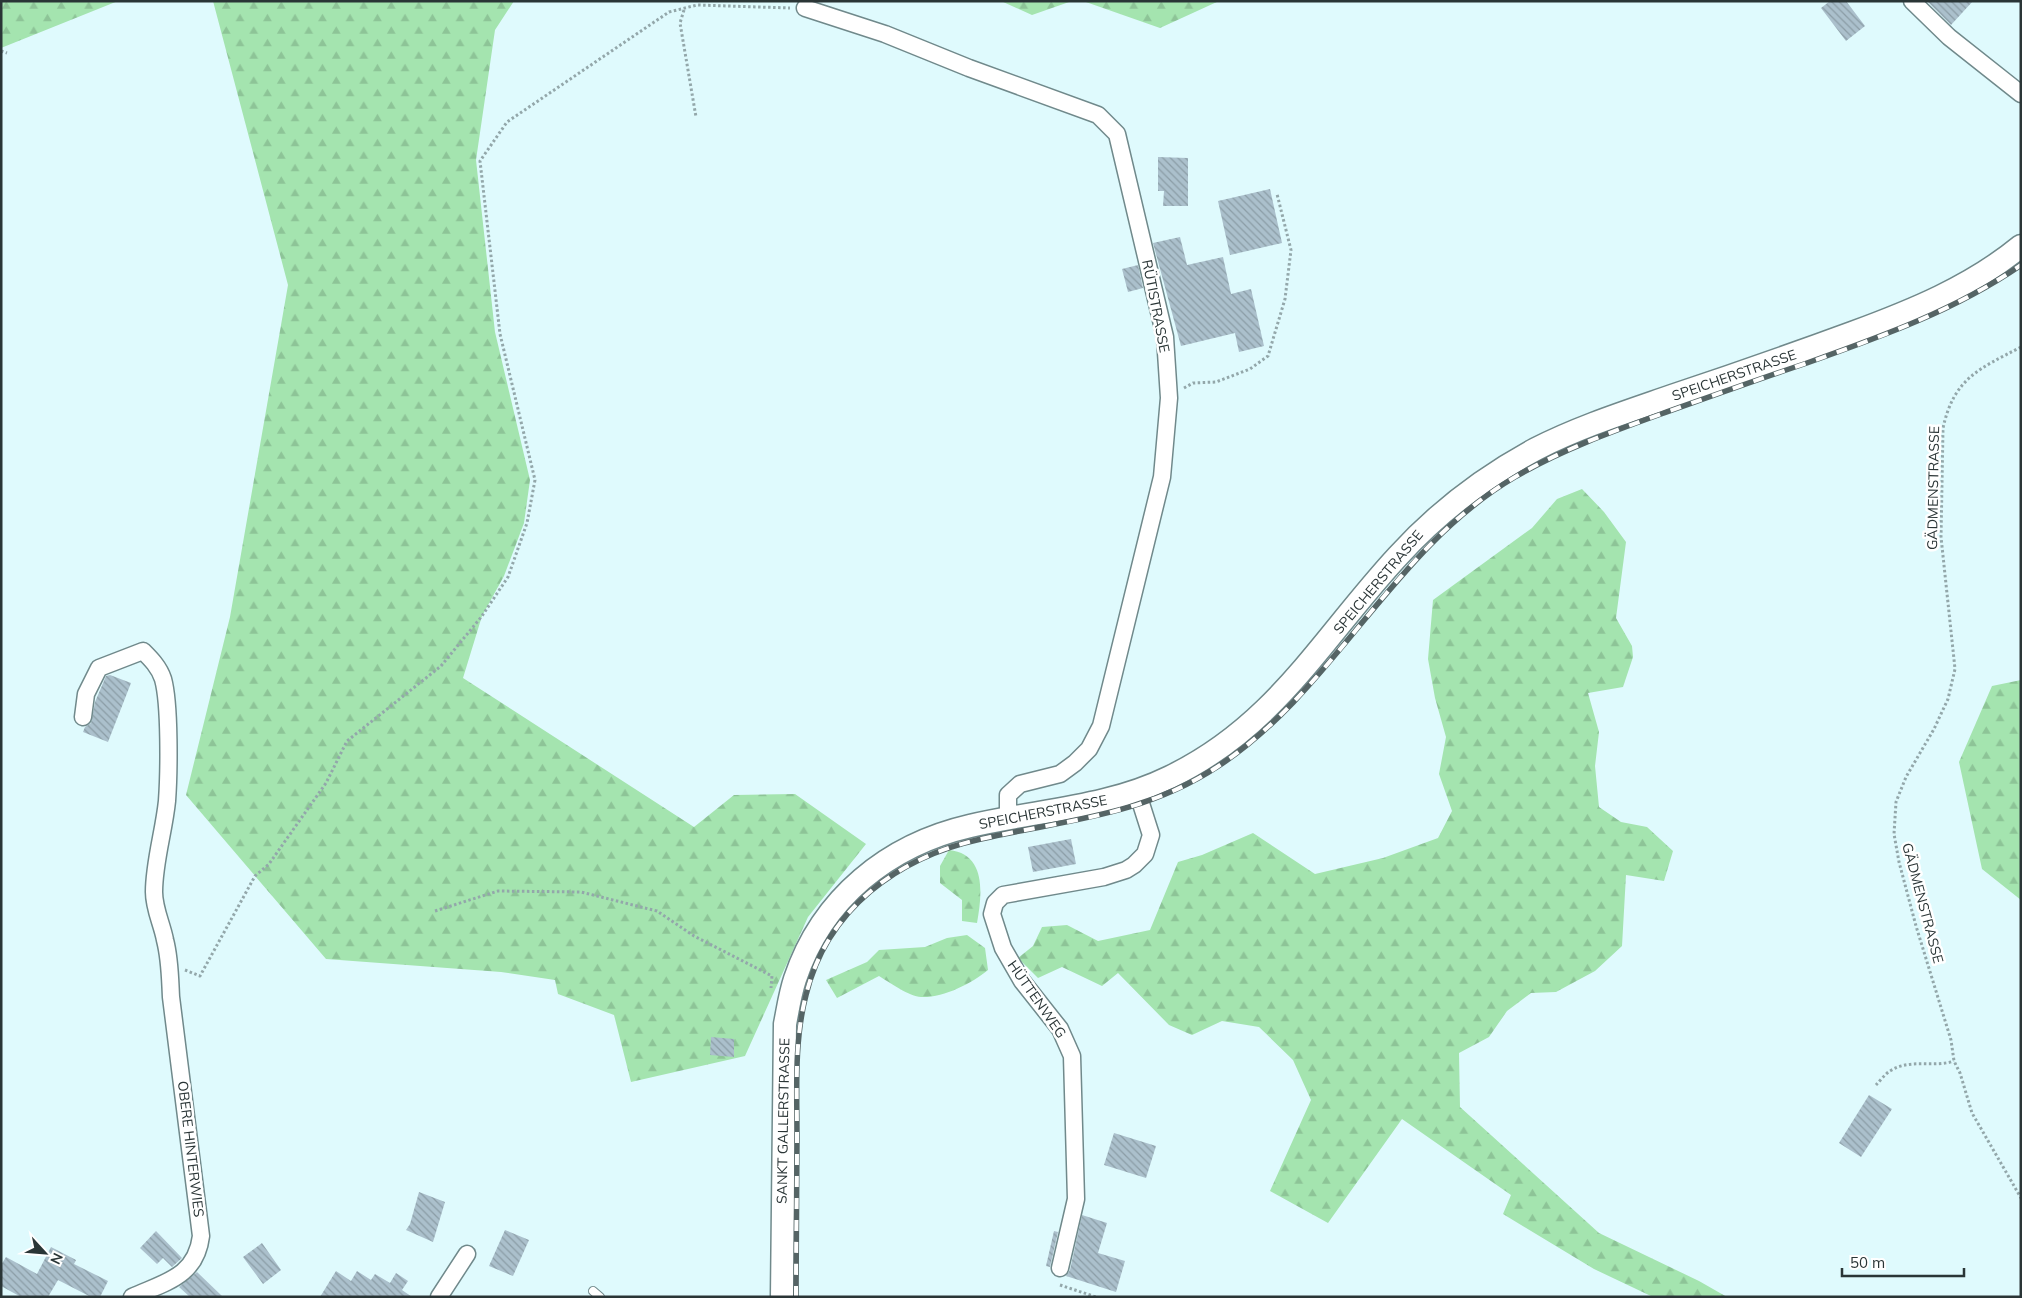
<svg xmlns="http://www.w3.org/2000/svg" width="2022" height="1298" font-family="Mulish,sans-serif">
	<style>
		.forest { fill: url(#forest-firs) }
		.building { fill: url(#building-back-hatch) }
		.lines { fill: none; stroke-linecap: round; stroke-linejoin: round }
		.service-casing { stroke: #70898b; stroke-width: 10 }
		.minor-casing { stroke: #70898b; stroke-width: 19 }
		.secondary-casing { stroke: #70898b; stroke-width: 25 }
		.path { stroke: #93a7aa; stroke-width: 3; stroke-dasharray: 2.5 2.5; stroke-linecap: butt }
		.service { stroke: #fff; stroke-width: 8 }
		.minor { stroke: #fff; stroke-width: 16 }
		.secondary { stroke: #fff; stroke-width: 22 }
		.rail-casing { stroke: #556465; stroke-width: 5.5 }
		.rail { stroke: #fff; stroke-width: 4; stroke-dasharray: 11; stroke-linecap: butt }
		.labels { text-anchor: middle; stroke-width: 5; stroke-linejoin: round; paint-order: stroke }
		.street-label { font-size: 14px; fill: #2a3536; stroke: #fff }
	</style>
	<defs>
		<pattern id="forest-firs" width="22" height="20" patternUnits="userSpaceOnUse" patternTransform="scale(1.25)"><rect width="22" height="20" fill="#a4e4af"/><path d="M5 1l3.5 6h-7zM16 11l3.5 6h-7z" fill="#8dc497"/></pattern>
		<pattern id="building-back-hatch" width="6" height="6" patternUnits="userSpaceOnUse" patternTransform="scale(1.25)"><rect width="6" height="6" fill="#abc0cc"/><path d="M-1 5l2 2M0 0l6 6M5-1l2 2" fill="none" stroke="#8b9da6"/></pattern>
	</defs>
	<rect width="100%" height="100%" fill="#dffafd"/>
	<!-- forest -->
	<path class="forest" d="M 1,1 L 118,1 L 1,48 Z
		M 213,1 L 514,1 L 495,30 L 476,160 L 495,332 L 530,480 L 524,523 L 504,576 L 482,616 L 463,678 L 694,827 L 734,795 L 795,794 L 866,844 L 808,917 L 745,1056 L 631,1082 L 614,1015 L 558,994 L 555,980 L 501,972 L 326,959 L 186,795 L 230,617 L 288,285 Z
		M 1001,1 L 1072,1 L 1032,15 Z
		M 1083,1 L 1219,1 L 1160,28 Z
		M 1582,489 L 1604,512 L 1626,542 L 1616,618 L 1632,646 L 1633,657 L 1623,687 L 1588,693 L 1599,732 L 1595,766 L 1599,807 L 1621,822 L 1647,827 L 1673,851 L 1664,881 L 1626,875 L 1622,946 L 1595,971 L 1556,992 L 1531,993 L 1507,1011 L 1489,1037 L 1459,1053 L 1460,1107 L 1599,1233 L 1699,1281 L 1727,1297 L 1653,1297 L 1594,1269 L 1503,1214 L 1511,1195 L 1402,1119 L 1328,1223 L 1270,1191 L 1311,1100 L 1293,1060 L 1259,1027 L 1222,1021 L 1192,1035 L 1169,1025 L 1118,973 L 1102,986 L 1062,967 L 1038,978 L 1018,958 L 1033,946 L 1042,927 L 1067,925 L 1098,941 L 1150,930 L 1178,862 L 1202,855 L 1253,833 L 1315,874 L 1383,858 L 1438,838 L 1452,811 L 1439,774 L 1446,737 L 1435,698 L 1428,659 L 1433,600 L 1532,528 L 1557,499 Z
		M 2021,680 L 2021,900 L 1982,869 L 1959,762 L 1992,686 Z
		M 949,850 C 987,854 982,895 977,923 L 962,921 L 962,900 L 940,883 L 940,866 Z
		M 967,935 L 985,948 L 988,970 C 971,984 943,998 921,997 C 910,997 889,982 879,976 L 837,998 L 826,980 L 867,962 L 879,950 L 925,947 L 947,938 Z"/>
	<!-- building -->
	<path class="building" d="M 1830,1 L 1846,1 L 1865,26 L 1846,41 L 1821,8 Z
		M 1927,1 L 1973,1 L 1951,25 Z
		M 1158,157 L 1188,158 L 1188,206 L 1163,206 L 1164,191 L 1158,191 Z
		M 1270,189 L 1282,243 L 1230,255 L 1218,201 Z
		M 1180,237 L 1187,265 L 1223,257 L 1231,294 L 1251,289 L 1264,346 L 1239,352 L 1235,333 L 1181,346 L 1153,243 Z
		M 1138,265 L 1143,288 L 1128,292 L 1122,269 Z
		M 110,675 L 131,683 L 108,742 L 83,732 L 85,727 L 91,723 L 95,702 L 106,676 Z
		M 1071,839 L 1076,864 L 1033,872 L 1028,847 Z
		M 711,1037 L 734,1039 L 734,1057 L 710,1055 Z
		M 1869,1095 L 1892,1109 L 1861,1157 L 1839,1143 Z
		M 1114,1133 L 1156,1146 L 1146,1178 L 1104,1165 Z
		M 419,1192 L 445,1202 L 433,1242 L 406,1230 L 410,1224 Z
		M 1082,1215 L 1107,1223 L 1098,1253 L 1125,1261 L 1116,1292 L 1066,1276 L 1070,1270 Z
		M 505,1230 L 529,1240 L 513,1276 L 489,1266 Z
		M 156,1231 L 182,1258 L 172,1267 L 163,1258 L 157,1264 L 140,1248 Z
		M 1054,1231 L 1058,1232 L 1050,1267 L 1046,1266 Z
		M 262,1243 L 281,1270 L 263,1284 L 243,1257 Z
		M 51,1247 L 76,1260 L 74,1264 L 108,1281 L 100,1297 L 91,1297 L 58,1280 L 48,1297 L 21,1297 L 1,1286 L 1,1265 L 6,1257 L 37,1274 Z
		M 336,1271 L 351,1281 L 357,1271 L 371,1280 L 375,1274 L 390,1283 L 396,1273 L 408,1281 L 402,1290 L 412,1297 L 320,1297 Z
		M 197,1272 L 223,1297 L 190,1297 L 179,1287 Z"/>
	<g class="lines">
		<!-- service casing -->
		<g class="service-casing">
			<path id="service" d="M 593,1291 L 600,1297"/>
		</g>
		<!-- minor casing -->
		<g class="minor-casing">
			<path id="minor" d="M 1912,1 L 1949,37 L 2021,94
				M 805,8 L 885,34 L 969,68 L 1098,115 L 1117,134 L 1165,337 L 1169,398 L 1162,477 L 1101,726 L 1089,749 L 1075,763 L 1060,774 L 1020,784 L 1008,795 L 1008,819
				M 83,717 L 86,694 L 99,668 L 143,651 C 151,659 159,667 163,679 C 170,704 169,773 167,801 C 164,831 154,862 154,892 C 154,909 162,924 165,940 C 170,959 170,978 171,997 L 201,1236 C 196,1277 165,1282 132,1297
				M 1060,1268 L 1076,1199 L 1072,1056 L 1060,1029 L 1022,981 L 1003,948 L 992,914 L 995,903 L 1003,895 L 1104,877 L 1126,870 L 1134,865 L 1145,854 L 1151,835 L 1137,791
				M 439,1297 L 467,1254"/>
		</g>
		<!-- secondary casing -->
		<g class="secondary-casing">
			<path id="secondary" d="M 782,1297 L 785,1024 C 788,1009 790,994 795,979 C 822,898 888,845 970,826 C 1038,810 1107,808 1170,777 C 1276,726 1322,638 1398,556 C 1438,512 1484,477 1536,449 C 1579,427 1626,412 1672,396 C 1732,376 1792,355 1852,333 C 1912,311 1971,287 2021,246"/>
		</g>
		<!-- path -->
		<path class="path" d="M 684,10 L 680,23 L 696,117
			M 1,51 L 7,53
			M 2021,347 C 1979,369 1954,378 1943,428 L 1941,537 L 1955,669 L 1948,699 L 1934,729 L 1906,777 L 1896,802 L 1894,834 L 1899,862 L 1916,926 L 1951,1040 L 1954,1061 L 1960,1073 L 1972,1113 L 2021,1198
			M 1184,388 L 1193,383 L 1216,382 L 1250,369 L 1268,356 L 1285,299 L 1291,250 L 1277,194
			M 435,911 L 498,891 L 581,892 L 657,911 L 694,936 L 772,976 L 771,988
			M 185,970 L 200,976 L 255,876 L 269,864 L 326,783 L 347,741 L 441,666 L 482,616 L 508,577 L 527,523 L 535,480 L 500,334 L 480,161 L 507,122 L 669,12 L 697,5 L 790,8
			M 1876,1085 C 1880,1081 1885,1074 1890,1071 C 1910,1058 1933,1068 1954,1061
			M 1060,1285 L 1096,1297"/>
		<!-- service -->
		<use href="#service" class="service"/>
		<!-- minor -->
		<use href="#minor" class="minor"/>
		<!-- secondary -->
		<use href="#secondary" class="secondary"/>
		<!-- rail casing -->
		<g class="rail-casing">
			<path id="rail" d="M 796,1297 C 796,1243 797,1190 797,1137 C 797,1090 794,1041 806,995 C 827,909 898,857 981,839 C 1065,820 1142,816 1217,767 C 1335,690 1392,549 1515,477 C 1561,450 1611,432 1661,414 C 1709,397 1756,380 1804,364 C 1880,337 1954,311 2021,265"/>
		</g>
		<!-- rail -->
		<use href="#rail" class="rail"/>
	</g>
	<g class="labels">
		<!-- street labels -->
		<g class="street-label">
			<text transform="translate(1156 306) rotate(79)" y="5">RÜTISTRASSE</text>
			<text transform="translate(1734 375) rotate(-19)" y="5">SPEICHERSTRASSE</text>
			<text transform="translate(1933 488) rotate(-89)" y="5">GÄDMENSTRASSE</text>
			<text transform="translate(1378 582) rotate(-50)" y="5">SPEICHERSTRASSE</text>
			<text transform="translate(1043 812) rotate(-11)" y="5">SPEICHERSTRASSE</text>
			<text transform="translate(1923 903) rotate(75)" y="5">GÄDMENSTRASSE</text>
			<text transform="translate(1037 999) rotate(55)" y="5">HÜTTENWEG</text>
			<text transform="translate(783 1121) rotate(-89)" y="5">SANKT GALLERSTRASSE</text>
			<text transform="translate(191 1149) rotate(83)" y="5">OBERE HINTERWIES</text>
		</g>
	</g>
	<!-- border -->
	<rect width="2022" height="1298" fill="none" stroke="#2a3536" stroke-width="5"/>
	<!-- north arrow -->
	<g transform="translate(45 1253) rotate(116)" stroke="#ffffff" stroke-width="4" paint-order="stroke">
	<path d="M0-4L9 19L0 12L-9 19Z" fill="#2a3536"/>
	<text y="-8" font-size="14" font-weight="bold" text-anchor="middle" fill="#2a3536">N</text>
	</g>
	<!-- scale -->
	<path d="M1842 1268v8h122v-8" fill="none" stroke="#2a3536" stroke-width="2.5"/>
	<text x="1850" y="1268" font-size="15" fill="#2a3536" stroke="#ffffff" stroke-width="4" paint-order="stroke">50 m</text>
</svg>
